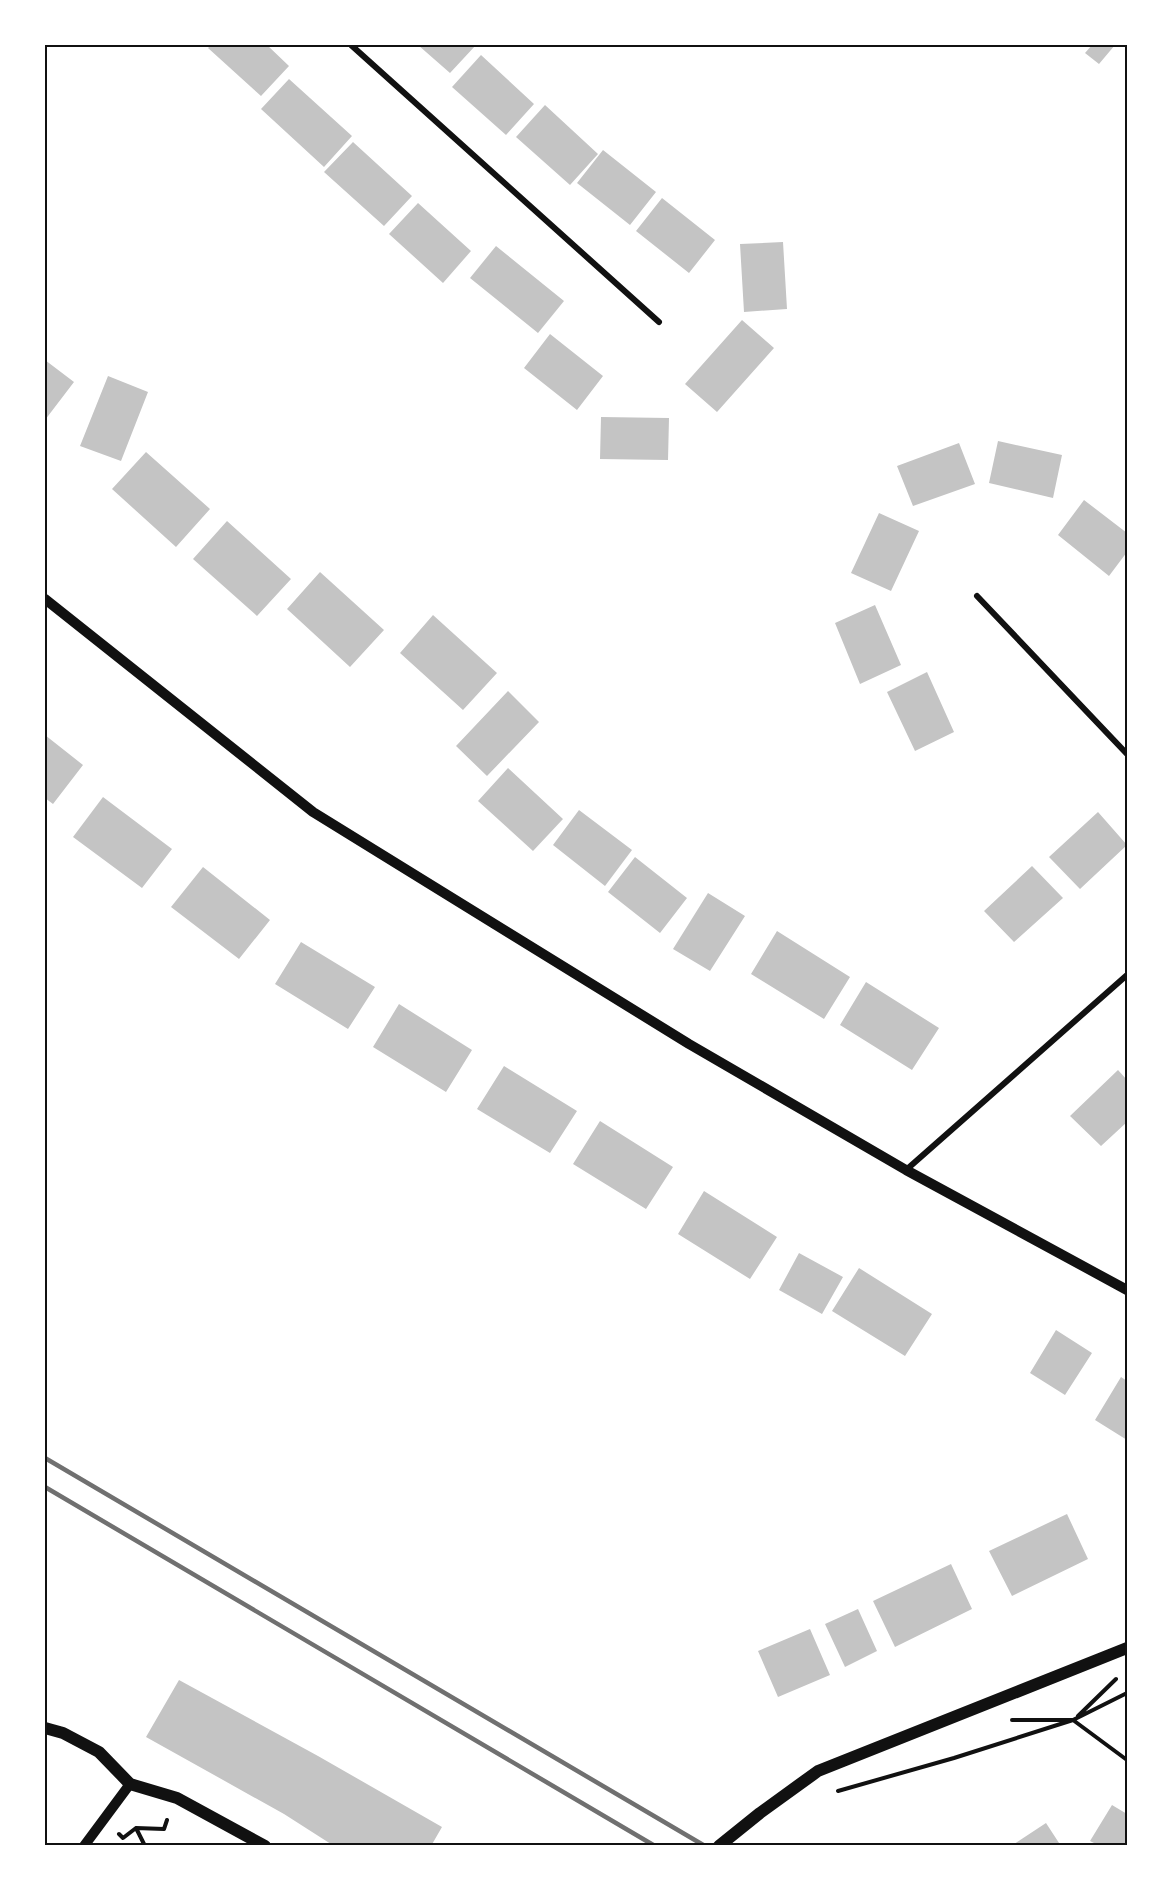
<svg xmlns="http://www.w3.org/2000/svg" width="1172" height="1891" font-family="'Nunito Sans',sans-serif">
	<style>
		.building { fill: #c4c4c4 }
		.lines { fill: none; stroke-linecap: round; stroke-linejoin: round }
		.path { stroke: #111; stroke-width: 4 }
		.minor { stroke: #111; stroke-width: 6 }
		.tertiary { stroke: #111; stroke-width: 10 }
		.secondary { stroke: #111; stroke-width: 12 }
		.rail { stroke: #707070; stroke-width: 4.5 }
		.neatline { fill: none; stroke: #111; stroke-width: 2 }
	</style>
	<rect width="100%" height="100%" fill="#fff"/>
	<!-- building -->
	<path class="building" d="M 211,45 L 267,45 L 289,66 L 261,96 L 208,48 Z
		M 418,45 L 476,45 L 450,73 Z
		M 1092,45 L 1115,45 L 1099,64 L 1085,53 Z
		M 481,55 L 534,104 L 506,135 L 452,87 Z
		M 289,79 L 352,136 L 324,167 L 261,109 Z
		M 545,105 L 598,154 L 570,185 L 516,137 Z
		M 353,142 L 412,196 L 384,226 L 324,172 Z
		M 603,150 L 656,192 L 630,225 L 577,183 Z
		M 662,198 L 715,240 L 689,273 L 636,231 Z
		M 418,203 L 471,251 L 443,283 L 389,234 Z
		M 783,242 L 787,309 L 744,312 L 740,244 Z
		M 496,246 L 564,301 L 538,333 L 470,278 Z
		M 742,320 L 774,348 L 717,412 L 685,384 Z
		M 550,334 L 603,376 L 577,410 L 524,368 Z
		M 45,360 L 74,382 L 45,420 Z
		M 108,376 L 148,392 L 121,461 L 80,446 Z
		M 601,417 L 669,418 L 668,460 L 600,459 Z
		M 998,441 L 1062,455 L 1053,498 L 989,483 Z
		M 959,443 L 975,484 L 913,506 L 897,466 Z
		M 146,452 L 210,509 L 176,547 L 112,489 Z
		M 1084,500 L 1127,533 L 1127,552 L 1109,576 L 1058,535 Z
		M 879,513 L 919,531 L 891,591 L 851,573 Z
		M 227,521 L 291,579 L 257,616 L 193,559 Z
		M 320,572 L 384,630 L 350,667 L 287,609 Z
		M 875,605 L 901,665 L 860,684 L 835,623 Z
		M 433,615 L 497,673 L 463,710 L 400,653 Z
		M 927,672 L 954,732 L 915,751 L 887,692 Z
		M 508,691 L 539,722 L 487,776 L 456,746 Z
		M 45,735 L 83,765 L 53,804 L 45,798 Z
		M 508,768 L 563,819 L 533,851 L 478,801 Z
		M 103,797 L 172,849 L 142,888 L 73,837 Z
		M 579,810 L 632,850 L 605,886 L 553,845 Z
		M 1098,812 L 1127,845 L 1080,889 L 1049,857 Z
		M 635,857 L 687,898 L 660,933 L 608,892 Z
		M 1032,866 L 1063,898 L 1014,942 L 984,911 Z
		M 203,867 L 270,920 L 239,959 L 171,907 Z
		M 708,893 L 745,916 L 710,971 L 673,949 Z
		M 777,931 L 850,977 L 824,1019 L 751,974 Z
		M 301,942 L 375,987 L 348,1029 L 275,984 Z
		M 866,982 L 939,1028 L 912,1070 L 840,1025 Z
		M 399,1004 L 472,1050 L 446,1092 L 373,1047 Z
		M 504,1066 L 577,1111 L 550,1153 L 477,1109 Z
		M 1118,1070 L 1127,1080 L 1127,1122 L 1101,1146 L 1070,1116 Z
		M 600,1121 L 673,1167 L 646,1209 L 573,1164 Z
		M 704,1191 L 777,1237 L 750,1279 L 678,1234 Z
		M 799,1253 L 843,1277 L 822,1314 L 779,1290 Z
		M 859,1268 L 932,1314 L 905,1356 L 832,1311 Z
		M 1056,1330 L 1092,1353 L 1065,1395 L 1030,1373 Z
		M 1121,1377 L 1127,1381 L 1127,1440 L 1095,1420 Z
		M 1067,1514 L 1088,1559 L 1012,1596 L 989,1551 Z
		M 951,1564 L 972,1609 L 895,1647 L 873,1601 Z
		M 858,1609 L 877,1651 L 845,1667 L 825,1624 Z
		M 810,1629 L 830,1675 L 778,1697 L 758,1651 Z
		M 179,1680 L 318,1756 L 442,1827 L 431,1846 L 334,1846 L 284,1814 L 146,1737 Z
		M 1112,1805 L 1127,1814 L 1127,1846 L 1100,1846 L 1090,1841 Z
		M 1046,1823 L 1061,1846 L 1011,1846 Z"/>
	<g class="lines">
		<!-- path -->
		<path class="path" d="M 1078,1716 L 1116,1679
			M 1012,1720 L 1073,1720 L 1127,1760
			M 838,1791 L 954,1758 L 1073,1720 L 1127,1693
			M 136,1828 L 145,1846
			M 119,1834 L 123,1838 L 136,1828 L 164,1829 L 167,1820"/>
		<!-- minor -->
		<path class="minor" d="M 351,45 L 659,322
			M 977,596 L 1127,754
			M 906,1170 L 1127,975"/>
		<!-- tertiary -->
		<path class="tertiary" d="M 45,599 L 313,812 L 689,1044 L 906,1170 L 1127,1290
			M 84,1846 L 130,1784"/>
		<!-- secondary -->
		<path class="secondary" d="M 45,1728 L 63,1733 L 99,1752 L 130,1784 L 177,1798 L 265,1846
			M 719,1846 L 760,1813 L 818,1771 L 1127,1648"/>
		<!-- rail -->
		<path class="rail" d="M 45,1458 L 705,1846
			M 45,1487 L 655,1846"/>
	</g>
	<!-- border -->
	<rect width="1172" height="1891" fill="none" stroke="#ffffff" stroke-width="93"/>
	<rect x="46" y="46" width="1080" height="1798" class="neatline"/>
</svg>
